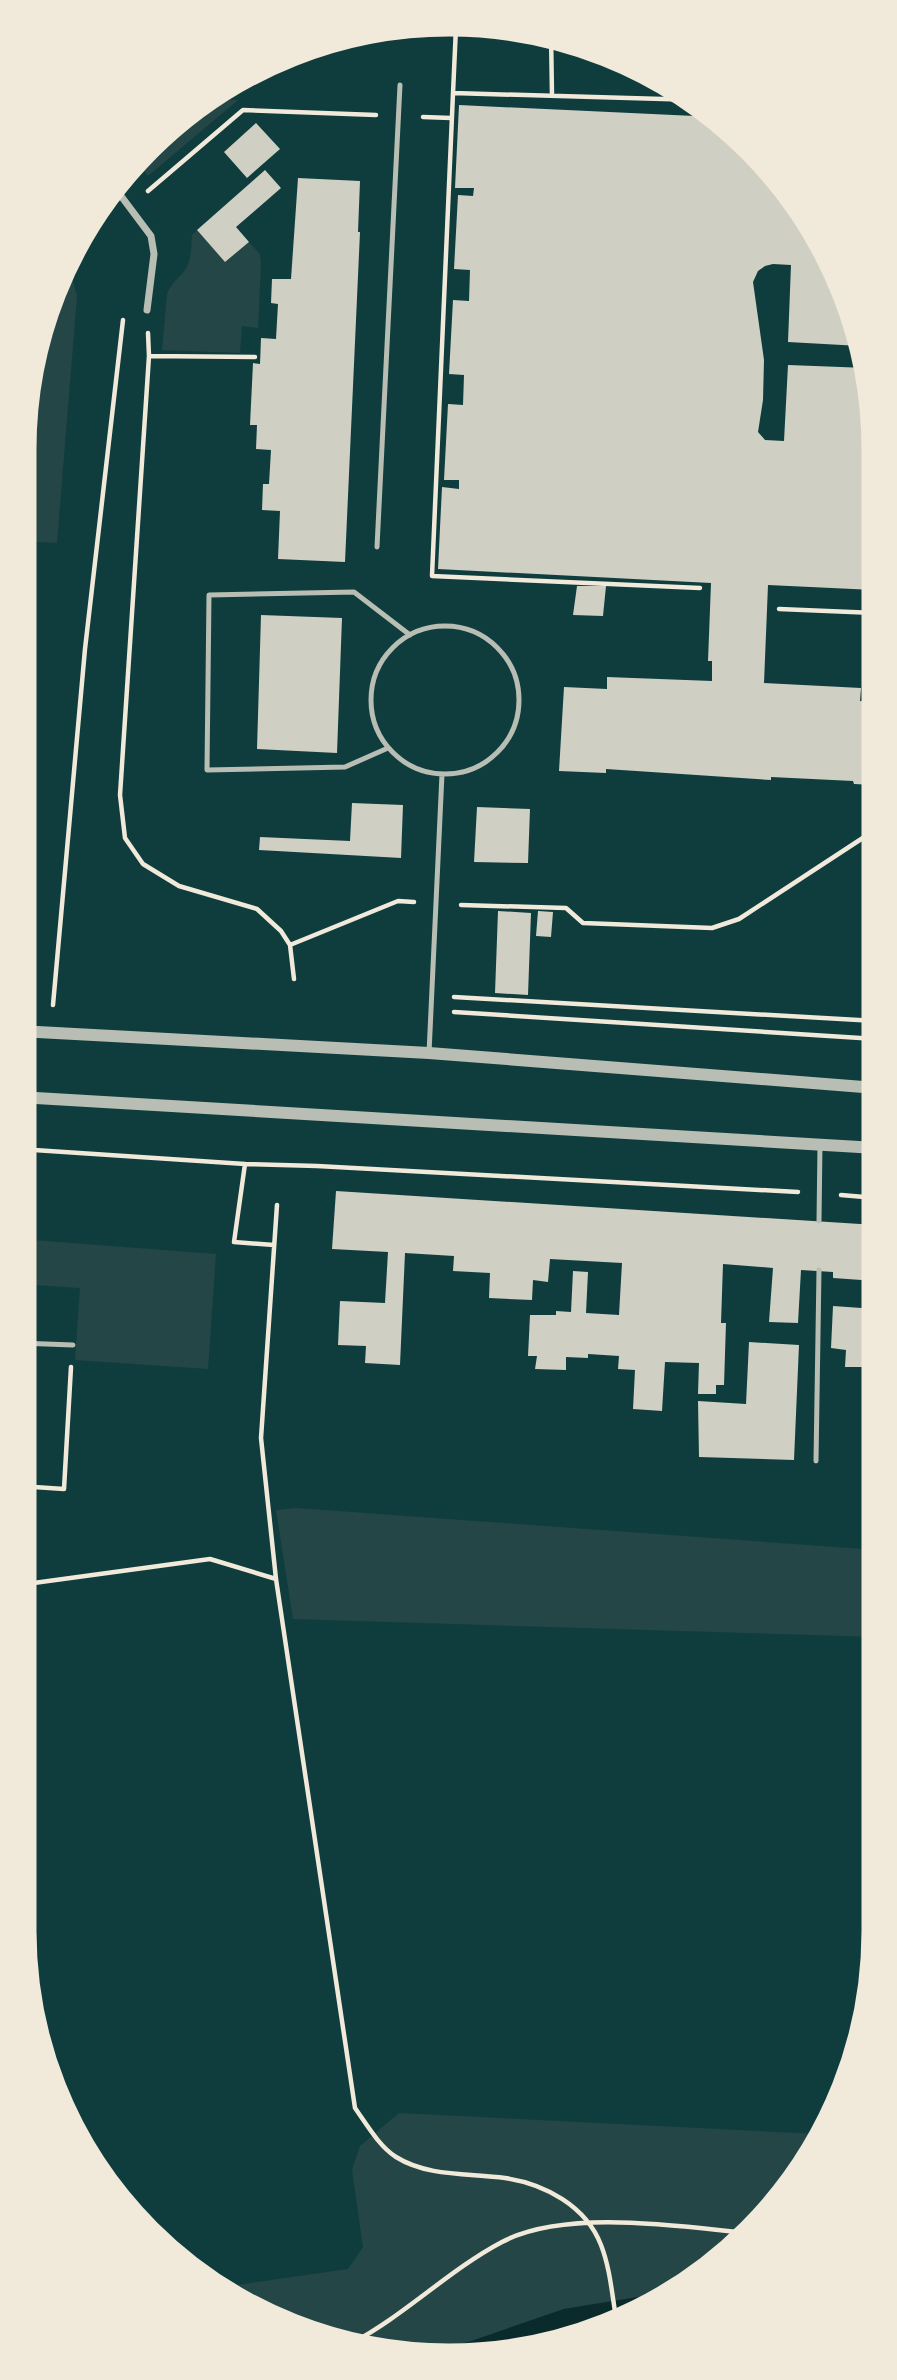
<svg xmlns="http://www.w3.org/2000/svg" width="897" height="2380" font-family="Lato,sans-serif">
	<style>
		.green { fill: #244646 }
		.water { fill: #0a2a2b }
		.building { fill: #cfcfc3 }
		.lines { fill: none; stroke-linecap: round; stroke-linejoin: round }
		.path { stroke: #f1e9da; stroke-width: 4.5 }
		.service { stroke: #b8beb3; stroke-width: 5 }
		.minor { stroke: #b8beb3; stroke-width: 7 }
		.tertiary { stroke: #b8beb3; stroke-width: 12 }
		.rim { fill: none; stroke: #f1e9da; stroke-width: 9 }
	</style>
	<rect width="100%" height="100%" fill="#0f3d3e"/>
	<!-- green -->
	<path class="green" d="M 209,99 L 238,100 L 148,176 L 143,170 L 166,150 L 160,142 Z
		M 197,230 L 225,261 L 249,242 L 260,254 L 261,265 L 258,328 L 242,326 L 240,353 L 162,350 L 167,294 C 171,283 178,279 185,270 C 192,261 191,246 192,235 Z
		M 69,267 L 77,296 L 57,543 L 19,541 L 19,448 L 34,337 Z
		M 19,1239 L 216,1254 L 208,1369 L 75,1360 L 80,1288 L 19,1284 Z
		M 296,1508 L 877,1550 L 877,1637 L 293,1619 L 276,1510 Z
		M 399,2113 L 818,2134 L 789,2192 L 687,2289 L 679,2292 L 564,2309 L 428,2356 L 392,2357 L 234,2303 L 215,2288 L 348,2269 L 363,2247 L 352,2170 L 360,2146 Z"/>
	<!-- water -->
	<path class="water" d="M 668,2292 L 679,2292 L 533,2352 L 428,2356 L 564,2309 Z"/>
	<!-- building -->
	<path class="building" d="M 594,49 L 621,62 L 593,61 Z
		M 459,105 L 716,117 L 771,165 L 834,259 L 860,346 L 788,342 L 791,265 L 773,264 L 765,266 L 758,271 L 753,282 L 764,360 L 763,400 L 758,432 L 765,440 L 784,441 L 788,365 L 867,368 L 874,392 L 874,590 L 768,585 L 764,683 L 861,688 L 860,701 L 875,702 L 875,785 L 854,784 L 853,781 L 771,777 L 771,780 L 606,769 L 606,773 L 559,771 L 564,687 L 607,689 L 607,677 L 712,681 L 712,661 L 708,661 L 711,583 L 438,569 L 442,487 L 459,489 L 459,480 L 444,480 L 448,404 L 463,405 L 464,375 L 449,374 L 453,300 L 469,301 L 470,270 L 454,269 L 458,195 L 473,196 L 474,188 L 455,188 Z
		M 256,123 L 280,149 L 247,178 L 224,152 Z
		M 265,170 L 281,188 L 236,227 L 249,242 L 225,262 L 197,230 Z
		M 298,178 L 360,181 L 358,232 L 360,232 L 345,562 L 278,559 L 280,511 L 262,510 L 263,484 L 269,484 L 271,450 L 256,449 L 257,425 L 250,425 L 253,363 L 260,364 L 261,338 L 276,339 L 278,304 L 271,303 L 272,279 L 291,279 Z
		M 577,586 L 606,586 L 603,616 L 573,615 Z
		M 261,615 L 342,618 L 337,753 L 257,749 Z
		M 19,636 L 34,637 L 30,711 L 19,710 Z
		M 352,803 L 403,805 L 401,858 L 259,850 L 260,837 L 350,841 Z
		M 477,807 L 530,809 L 528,863 L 474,862 Z
		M 498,911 L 531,913 L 528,995 L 495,993 Z
		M 538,911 L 553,912 L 551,937 L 536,936 Z
		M 336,1191 L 876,1225 L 876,1281 L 833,1278 L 833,1272 L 801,1270 L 798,1323 L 769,1322 L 773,1268 L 723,1264 L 721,1323 L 726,1323 L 724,1385 L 716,1385 L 716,1394 L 698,1394 L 699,1363 L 665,1362 L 662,1411 L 633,1409 L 635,1370 L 618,1369 L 619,1356 L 588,1354 L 588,1358 L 566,1357 L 566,1370 L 535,1369 L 537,1356 L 528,1356 L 530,1315 L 556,1315 L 556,1311 L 571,1312 L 573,1271 L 588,1272 L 586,1313 L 619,1315 L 622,1263 L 550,1259 L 548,1282 L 533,1280 L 532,1300 L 489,1298 L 490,1273 L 453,1271 L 454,1256 L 405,1253 L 400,1365 L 365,1363 L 366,1346 L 338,1345 L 340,1301 L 385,1303 L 388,1252 L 332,1249 Z
		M 833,1306 L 876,1309 L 876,1351 L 872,1351 L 872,1367 L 845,1367 L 846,1350 L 831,1348 Z
		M 749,1342 L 799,1345 L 794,1460 L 699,1457 L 698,1401 L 746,1404 Z"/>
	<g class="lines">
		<!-- path -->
		<path class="path" d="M 551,33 L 552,96
			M 453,93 L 456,27
			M 697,100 L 453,93 L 432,576 L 700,588
			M 423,117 L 451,118
			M 148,191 L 243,110 L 376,115
			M 148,333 L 149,356 L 120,795 L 125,838 L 143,864 L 179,886 L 257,909 L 281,931 L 290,945 L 294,979
			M 149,356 L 255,357
			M 779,609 L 875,613
			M 461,905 L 566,908 L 583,923 L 712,928 L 739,919 L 875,830
			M 290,945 L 398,901 L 414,902
			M 454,997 L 876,1021
			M 53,1005 L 85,649 L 123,320
			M 454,1012 L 876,1039
			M 19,1149 L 245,1164 L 317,1166 L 798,1192
			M 245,1164 L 234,1242 L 274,1245
			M 841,1195 L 876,1198
			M 277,1205 L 261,1438 L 276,1579 L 355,2108 C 367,2125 379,2146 396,2157 C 428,2177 469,2173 505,2178 C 545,2184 586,2206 601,2245 C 610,2268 612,2294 616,2318
			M 19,1486 L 64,1489 L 71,1367
			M 19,1585 L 210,1559 L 276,1579
			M 352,2343 C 405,2315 449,2270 502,2242 C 565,2209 677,2226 746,2233"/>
		<!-- service -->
		<path class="service" d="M 377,547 L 400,85
			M371 700a74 74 0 1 1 148 0a74 74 0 1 1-148 0Z
			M 388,748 L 345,767 L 207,770 L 209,595 L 354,592 L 410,635
			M 429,1053 L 442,774
			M 819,1221 L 820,1144
			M 19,1343 L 73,1345
			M 816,1461 L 819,1270"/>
		<!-- minor -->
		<path class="minor" d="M 112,184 L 151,236 L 154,254 L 147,310"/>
		<!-- tertiary -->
		<path class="tertiary" d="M 19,1031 L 429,1053 L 876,1088
			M 19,1097 L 876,1148"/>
	</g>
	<!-- crop -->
	<path d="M0 0H897V2380H0ZM449 32H449A417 417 0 0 1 866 449V1931A417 417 0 0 1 449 2348H449A417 417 0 0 1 32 1931V449A417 417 0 0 1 449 32Z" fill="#f1e9da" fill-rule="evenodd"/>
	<path class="rim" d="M449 32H449A417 417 0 0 1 866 449V1931A417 417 0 0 1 449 2348H449A417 417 0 0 1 32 1931V449A417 417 0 0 1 449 32Z"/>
</svg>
